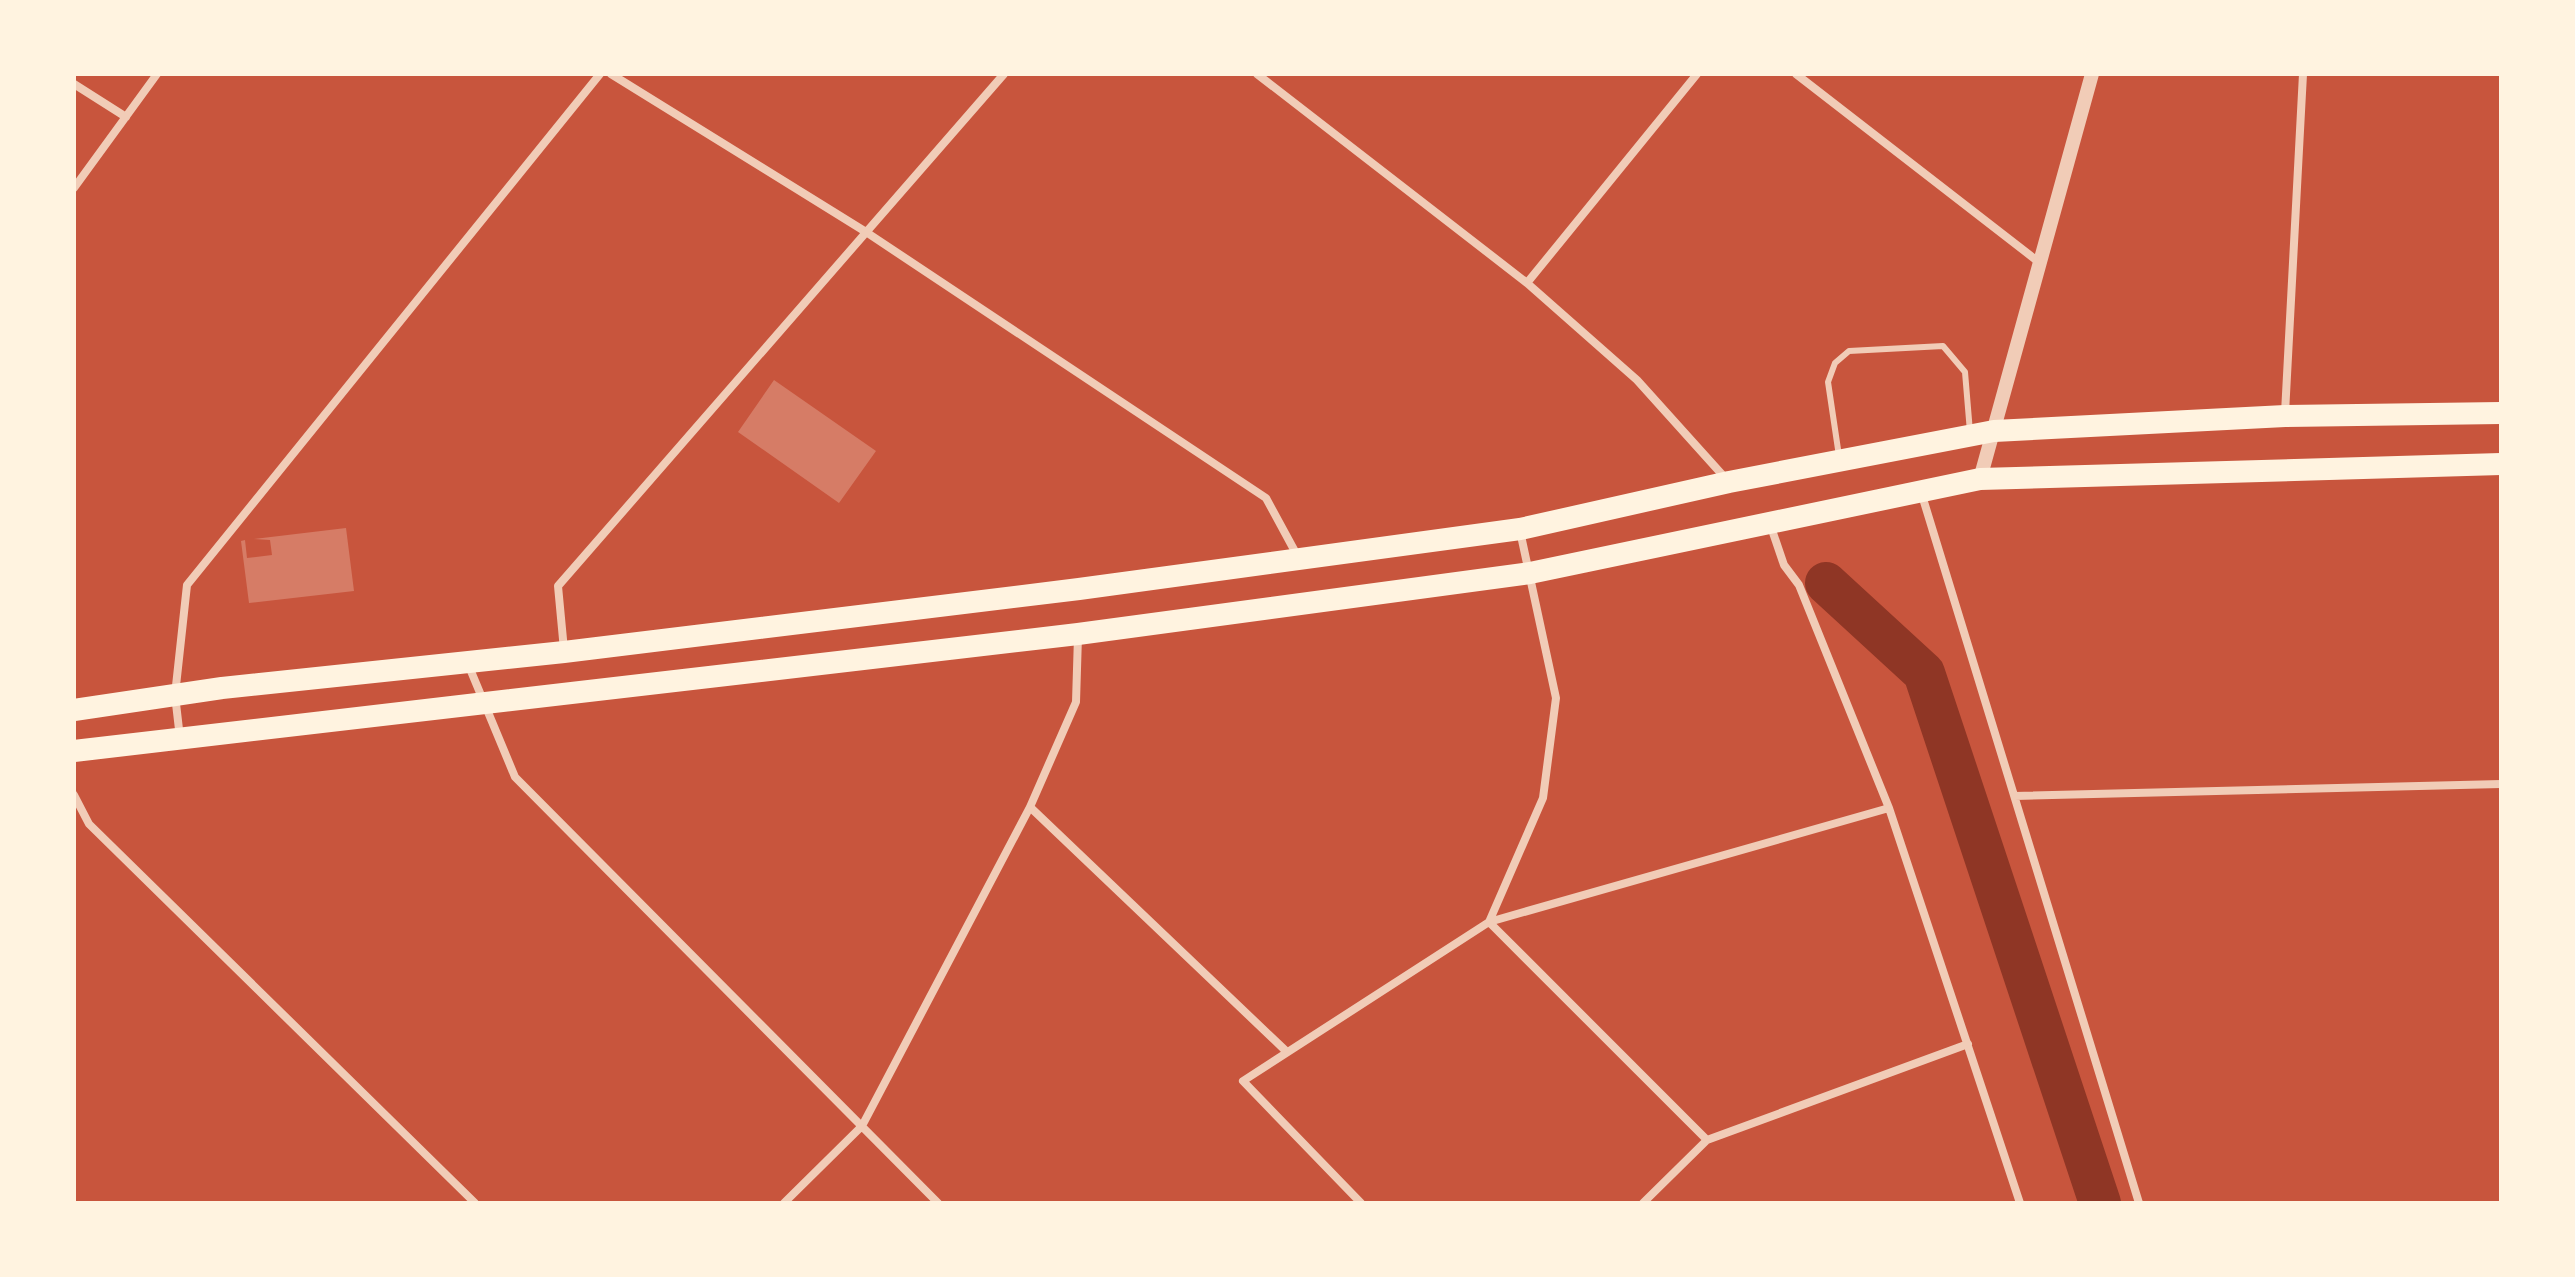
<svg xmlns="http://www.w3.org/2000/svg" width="2575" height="1277" font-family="'Fira Sans Condensed',sans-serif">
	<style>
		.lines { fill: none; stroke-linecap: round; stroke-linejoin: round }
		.canal { stroke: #8f3625; stroke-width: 42 }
		.building { fill: #d67c66 }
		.service { stroke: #f1ccb7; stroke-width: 6 }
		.minor { stroke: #f1ccb7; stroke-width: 8 }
		.tertiary { stroke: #f1ccb7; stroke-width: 14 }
		.trunk { stroke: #fff3e0; stroke-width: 22 }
	</style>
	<rect width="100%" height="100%" fill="#c8553d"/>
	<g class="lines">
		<!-- canal -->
		<path class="canal" d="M 1826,583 L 1924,673 L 2100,1203"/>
	</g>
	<!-- building -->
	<path class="building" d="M 774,380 L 876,451 L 839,503 L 738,432 Z
		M 346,528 L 354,591 L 249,603 L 241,541 L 245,540 L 247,558 L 272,555 L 270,540 L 254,539 Z"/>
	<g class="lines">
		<!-- service -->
		<path class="service" d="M 1839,456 L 1828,382 L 1835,363 L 1849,351 L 1943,346 L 1965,372 L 1970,432"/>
		<!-- minor -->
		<path class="minor" d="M 611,74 L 866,232 L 1266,498 L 1298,557
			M 1257,74 L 1527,283 L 1637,380 L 1727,480
			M 1796,74 L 2040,263
			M 74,84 L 126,117
			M 74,188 L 157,74
			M 1527,283 L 1697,74
			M 2285,413 L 2303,74
			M 1921,492 L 2139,1203
			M 1770,524 L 1784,565 L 1799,585 L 1889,808 L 2020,1203
			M 1520,531 L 1556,698 L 1543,798 L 1489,922 L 1707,1140
			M 564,650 L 558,586 L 1004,74
			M 468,664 L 515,777 L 938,1203
			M 180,738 L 175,695 L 187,585 L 600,74
			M 74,795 L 89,824 L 475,1203
			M 2015,796 L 2501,784
			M 1030,807 L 1287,1052
			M 784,1203 L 862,1126 L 1030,807 L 1076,702 L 1078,636
			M 1361,1203 L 1243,1081 L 1489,922 L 1889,808
			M 1643,1203 L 1707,1140 L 1968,1044"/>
		<!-- tertiary -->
		<path class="tertiary" d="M 1980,479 L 2092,74"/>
		<!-- trunk -->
		<path class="trunk" d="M 74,710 L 222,688 L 564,652 L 1079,589 L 1520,529 L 1729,482 L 1994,431 L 2285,416 L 2501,413
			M 74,751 L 1078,634 L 1530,573 L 1980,479 L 2501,464"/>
	</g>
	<!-- border -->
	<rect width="2575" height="1277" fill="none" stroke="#fff3e0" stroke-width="152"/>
</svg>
